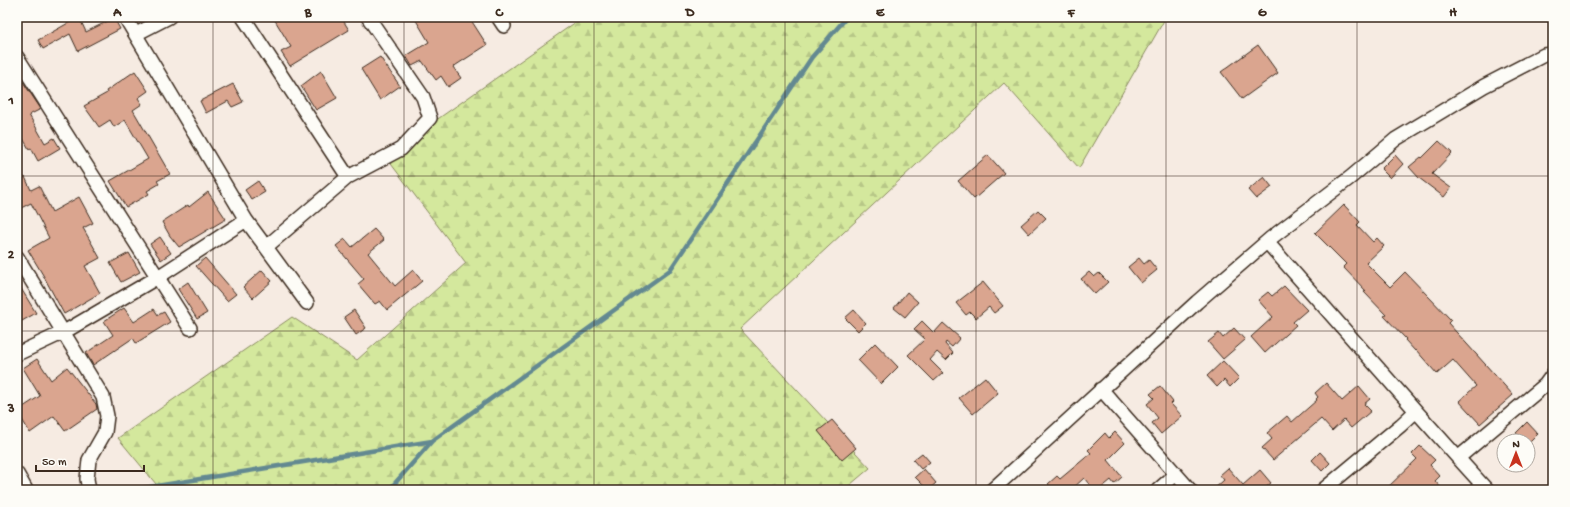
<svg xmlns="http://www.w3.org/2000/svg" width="1570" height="507" font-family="'Gochi Hand',sans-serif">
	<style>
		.forest { fill: url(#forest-firs); stroke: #88895e }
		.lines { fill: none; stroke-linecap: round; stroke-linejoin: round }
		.stream { stroke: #638991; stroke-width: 4.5 }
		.building { fill: #daa58f; stroke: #3b2a1e }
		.minor-casing { stroke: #3b2a1e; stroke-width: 16 }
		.minor { stroke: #fdfcf7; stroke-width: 13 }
		.grid { fill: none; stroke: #3b2a1e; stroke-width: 1; stroke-opacity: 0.55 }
		.neatline { fill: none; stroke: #3b2a1e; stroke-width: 1.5 }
		.grid-label { font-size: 13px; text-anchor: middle; font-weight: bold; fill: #3b2a1e }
	</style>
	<defs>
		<pattern id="forest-firs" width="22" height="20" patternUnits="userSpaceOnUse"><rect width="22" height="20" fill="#d4e89d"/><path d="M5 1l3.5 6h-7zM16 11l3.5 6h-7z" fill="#b7c787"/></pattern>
	</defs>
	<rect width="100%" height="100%" fill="#f6ebe2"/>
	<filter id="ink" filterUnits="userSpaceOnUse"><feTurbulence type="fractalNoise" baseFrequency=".025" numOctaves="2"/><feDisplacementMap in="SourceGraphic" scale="8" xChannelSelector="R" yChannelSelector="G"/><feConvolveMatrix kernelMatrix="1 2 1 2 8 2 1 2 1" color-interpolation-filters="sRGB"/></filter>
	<g filter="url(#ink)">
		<!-- forest -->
		<path class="forest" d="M 583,17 L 1166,17 L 1079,168 L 1004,83 L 740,329 L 870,468 L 844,490 L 161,490 L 118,438 L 292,317 L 357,360 L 466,263 L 385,156 Z"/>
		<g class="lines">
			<!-- stream -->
			<path class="stream" d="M 132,490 L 432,441
				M 389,490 L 432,441 L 670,270 L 812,57 L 847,17"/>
		</g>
		<!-- building -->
		<path class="building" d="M 79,17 L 86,32 L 114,18 L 120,29 L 78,51 L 70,34 L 43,49 L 38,40 Z
			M 273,17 L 341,17 L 349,30 L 290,66 L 281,52 L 291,47 Z
			M 414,17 L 469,17 L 487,45 L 453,67 L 461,78 L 448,87 L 441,76 L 436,80 L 422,61 L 412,66 L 406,56 L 429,42 Z
			M 1258,45 L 1278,73 L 1242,99 L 1221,72 Z
			M 380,57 L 400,86 L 380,100 L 361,69 Z
			M 135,71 L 148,91 L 138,98 L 142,104 L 133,110 L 170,174 L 157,181 L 159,184 L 147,191 L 149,194 L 126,207 L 110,181 L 148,159 L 125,120 L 114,127 L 110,120 L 99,127 L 84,106 L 107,93 L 106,91 Z
			M 321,71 L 337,98 L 316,110 L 301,86 Z
			M 23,82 L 41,109 L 29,115 L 45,143 L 54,138 L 60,148 L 38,161 L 31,148 L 29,149 L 17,128 L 17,85 Z
			M 233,84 L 243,102 L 232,107 L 228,101 L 206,113 L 200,101 Z
			M 1439,141 L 1452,153 L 1432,174 L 1451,188 L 1444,197 L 1419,178 L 1409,167 L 1421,157 L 1422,158 Z
			M 988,155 L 1004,173 L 974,199 L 958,181 Z
			M 1395,155 L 1403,164 L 1390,178 L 1381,169 Z
			M 25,177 L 31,190 L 39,186 L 52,212 L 79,197 L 93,223 L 83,228 L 100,258 L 85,266 L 100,293 L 64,314 L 43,275 L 28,250 L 49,238 L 31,203 L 17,210 L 17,181 Z
			M 1264,177 L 1272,187 L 1256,199 L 1248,190 Z
			M 258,181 L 265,192 L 252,200 L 245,190 Z
			M 208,192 L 226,219 L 179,247 L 170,236 L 162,222 L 188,205 L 189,207 Z
			M 1344,205 L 1360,222 L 1357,225 L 1373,242 L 1377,238 L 1384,246 L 1366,263 L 1390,287 L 1405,272 L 1451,320 L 1448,323 L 1513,395 L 1480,424 L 1459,401 L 1476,386 L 1453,360 L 1437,374 L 1416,350 L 1415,351 L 1405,340 L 1406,339 L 1384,316 L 1386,315 L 1364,292 L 1366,291 L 1343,267 L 1346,264 L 1315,233 Z
			M 1038,210 L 1046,218 L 1029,234 L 1021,225 Z
			M 374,229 L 384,240 L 368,253 L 395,286 L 413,270 L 422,281 L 387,310 L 380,301 L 375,304 L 358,284 L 364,279 L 336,246 L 345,239 L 352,247 Z
			M 160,237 L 171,253 L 161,260 L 150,244 Z
			M 129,253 L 140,272 L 121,282 L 110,263 Z
			M 205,258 L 236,294 L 227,301 L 196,266 Z
			M 1139,258 L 1144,264 L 1149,260 L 1157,270 L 1141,283 L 1128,267 Z
			M 262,270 L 272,281 L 253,298 L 243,287 Z
			M 1089,272 L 1094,277 L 1099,273 L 1108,282 L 1095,294 L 1081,279 Z
			M 17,282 L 36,313 L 22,321 L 17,313 Z
			M 188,282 L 207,313 L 197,319 L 178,289 Z
			M 983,282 L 1003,306 L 994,313 L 989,307 L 976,318 L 970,312 L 966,315 L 956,303 Z
			M 1284,286 L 1307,310 L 1293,322 L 1296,325 L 1265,353 L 1251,337 L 1273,317 L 1258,300 L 1268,292 L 1272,296 Z
			M 907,292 L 918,302 L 905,317 L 894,308 Z
			M 124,308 L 134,322 L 154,309 L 158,315 L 164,312 L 170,322 L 136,343 L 133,338 L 93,365 L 86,353 L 113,335 L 104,321 Z
			M 354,310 L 366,328 L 356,335 L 344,317 Z
			M 854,310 L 866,323 L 858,331 L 845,318 Z
			M 922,321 L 934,333 L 943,323 L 960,338 L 952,347 L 946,342 L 945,344 L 953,353 L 946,360 L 937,352 L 930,360 L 943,373 L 934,381 L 908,355 L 925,339 L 914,329 Z
			M 1234,328 L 1245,340 L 1223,359 L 1208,342 L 1219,333 L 1223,338 Z
			M 875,343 L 898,367 L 881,384 L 858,360 Z
			M 37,359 L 51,380 L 67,367 L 96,404 L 97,409 L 65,431 L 54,416 L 30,433 L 17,411 L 40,396 L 23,368 Z
			M 1223,361 L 1239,378 L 1230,387 L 1224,380 L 1217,387 L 1207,376 Z
			M 985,377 L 998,393 L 973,414 L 959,398 Z
			M 1326,383 L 1342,401 L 1359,386 L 1370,399 L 1364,404 L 1371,411 L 1351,428 L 1344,420 L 1332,431 L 1321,419 L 1273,460 L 1262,448 L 1272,439 L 1267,433 L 1287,416 L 1292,422 L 1317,400 L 1316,399 L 1318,397 L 1315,393 Z
			M 1160,386 L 1173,402 L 1171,404 L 1182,416 L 1161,434 L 1152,423 L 1158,418 L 1147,404 L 1154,398 L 1150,394 Z
			M 832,420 L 856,448 L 842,460 L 818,431 Z
			M 1527,422 L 1538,434 L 1528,444 L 1528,441 L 1524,441 L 1516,433 Z
			M 1115,432 L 1125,443 L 1108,460 L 1122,477 L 1114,484 L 1111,480 L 1099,490 L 1094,490 L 1084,478 L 1071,490 L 1048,490 L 1051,487 L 1048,484 L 1057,476 L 1060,479 L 1091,453 L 1088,450 L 1105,433 L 1109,438 Z
			M 1420,446 L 1435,460 L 1430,465 L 1440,476 L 1435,481 L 1443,490 L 1385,490 L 1417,459 L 1412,454 Z
			M 1320,452 L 1330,463 L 1322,471 L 1312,460 Z
			M 922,453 L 930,462 L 921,469 L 913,460 Z
			M 1228,468 L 1243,485 L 1260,470 L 1271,483 L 1263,490 L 1213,490 L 1224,480 L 1220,475 Z
			M 924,469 L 936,483 L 928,490 L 915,477 Z"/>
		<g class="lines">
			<!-- minor casing -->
			<g class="minor-casing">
				<path id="minor" d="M 243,17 L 348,177 L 266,247
					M 498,17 L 504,26
					M 136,34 L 169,17
					M 17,57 L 190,328
					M 348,177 L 401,149 L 430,118 L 423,97 L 368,17
					M 246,220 L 307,303
					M 1267,242 L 1416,411
					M 17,257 L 103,397 L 107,416 L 105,432 L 89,460 L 87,479 L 89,490
					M 17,354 L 64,332 L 158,277 L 246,220 L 125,17
					M 1101,389 L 1190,490
					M 1458,458 L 1487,490
					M 17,474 L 26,490
					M 992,490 L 1197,302 L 1271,238 L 1351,177 L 1396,139 L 1484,86 L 1544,55 L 1553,54
					M 1158,490 L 1175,475
					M 1323,490 L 1401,425 L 1416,411 L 1458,458 L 1545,385 L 1553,374"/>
			</g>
			<!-- minor -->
			<use href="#minor" class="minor"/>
		</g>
	</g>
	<!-- grid -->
	<path class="grid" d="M 213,17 L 213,490M 404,17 L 404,490M 594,17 L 594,490M 785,17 L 785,490M 976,17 L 976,490M 1166,17 L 1166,490M 1357,17 L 1357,490M 17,176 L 1553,176M 17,331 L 1553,331"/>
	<!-- margin -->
	<rect width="1570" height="507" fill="none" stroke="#fdfcf7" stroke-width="44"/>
	<!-- north arrow -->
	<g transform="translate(1516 453)"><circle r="19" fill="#fdfcf7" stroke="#afa8a0"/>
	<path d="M0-3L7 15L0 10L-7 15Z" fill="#c8321e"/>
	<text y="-6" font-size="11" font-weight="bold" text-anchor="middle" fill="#3b2a1e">N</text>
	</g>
	<!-- scale -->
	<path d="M36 465v6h108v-6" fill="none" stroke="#3b2a1e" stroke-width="2"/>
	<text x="42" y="465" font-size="12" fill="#3b2a1e" stroke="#fdfcf7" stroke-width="3" paint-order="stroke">50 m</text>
	<rect x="22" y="22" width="1526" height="463" class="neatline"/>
	<g class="grid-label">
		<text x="117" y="16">A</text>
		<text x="308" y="16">B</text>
		<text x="499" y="16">C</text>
		<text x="690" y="16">D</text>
		<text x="880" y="16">E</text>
		<text x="1071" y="16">F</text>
		<text x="1262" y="16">G</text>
		<text x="1453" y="16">H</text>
		<text x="11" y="104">1</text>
		<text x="11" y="258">2</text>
		<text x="11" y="412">3</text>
	</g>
</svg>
